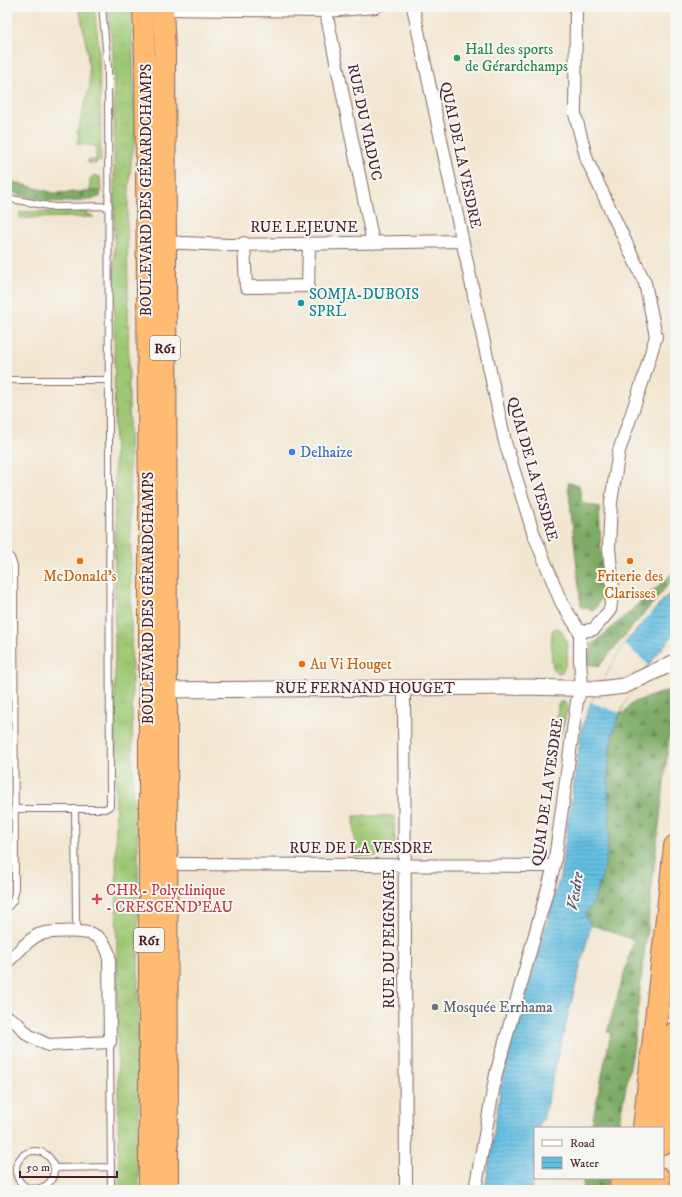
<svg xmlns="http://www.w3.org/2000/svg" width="682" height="1197" font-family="'IM FELL DW Pica',serif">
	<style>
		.grass { fill: url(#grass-tufts); stroke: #747450 }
		.forest { fill: url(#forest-firs); stroke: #646648 }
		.water { fill: url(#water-rules); stroke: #576f86 }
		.pier { fill: #f2e6d0 }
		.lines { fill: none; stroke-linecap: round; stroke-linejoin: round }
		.service-casing { stroke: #856565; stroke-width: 8 }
		.minor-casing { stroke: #856565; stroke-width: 14 }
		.tertiary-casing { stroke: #856565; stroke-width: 17 }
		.trunk-casing { stroke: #856565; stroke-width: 22 }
		.motorway-casing { stroke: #856565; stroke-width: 24 }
		.service { stroke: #fff; stroke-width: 6 }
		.minor { stroke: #fff; stroke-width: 12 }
		.tertiary { stroke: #fff; stroke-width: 15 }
		.trunk { stroke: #ffbb71; stroke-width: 20 }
		.motorway { stroke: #ffbb71; stroke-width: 22 }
		.leisure-dot { fill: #2e9e5b; stroke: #f6f6f2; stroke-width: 1.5 }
		.culture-dot { fill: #0f9aa8; stroke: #f6f6f2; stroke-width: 1.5 }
		.shop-dot { fill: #3f7fe0; stroke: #f6f6f2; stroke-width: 1.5 }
		.food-dot { fill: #e8710a; stroke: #f6f6f2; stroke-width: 1.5 }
		.health-dot { fill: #e0444e; stroke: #f6f6f2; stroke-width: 1.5 }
		.worship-dot { fill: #6b7280; stroke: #f6f6f2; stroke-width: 1.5 }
		.labels { text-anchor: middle; stroke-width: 4; stroke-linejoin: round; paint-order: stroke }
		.shield { fill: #f6f6f2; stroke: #7e6067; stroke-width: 1 }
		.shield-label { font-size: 14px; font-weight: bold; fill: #4a1f2b }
		.leisure-label { font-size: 15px; fill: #27864d; stroke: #f6f6f2; text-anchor: start }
		.street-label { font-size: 15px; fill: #4a1f2b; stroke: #f6f6f2 }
		.culture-label { font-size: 15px; fill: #0d838f; stroke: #f6f6f2; text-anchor: start }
		.shop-label { font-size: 15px; fill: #366cbe; stroke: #f6f6f2; text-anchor: start }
		.food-label { font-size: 15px; fill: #c56008; stroke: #f6f6f2 }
		.health-label { font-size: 15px; fill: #be3a42; stroke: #f6f6f2; text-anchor: start }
		.worship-label { font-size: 15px; fill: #5b616d; stroke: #f6f6f2; text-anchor: start }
		.water-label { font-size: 16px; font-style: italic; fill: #53576b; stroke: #f6f6f2 }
	</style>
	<defs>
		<pattern id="grass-tufts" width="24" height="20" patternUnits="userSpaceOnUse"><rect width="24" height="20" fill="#9ec875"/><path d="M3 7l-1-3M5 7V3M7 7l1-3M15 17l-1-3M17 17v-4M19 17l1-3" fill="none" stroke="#8aab65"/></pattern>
		<pattern id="forest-firs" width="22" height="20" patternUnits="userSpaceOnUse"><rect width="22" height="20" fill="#7eac66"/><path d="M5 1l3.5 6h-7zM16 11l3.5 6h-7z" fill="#698b54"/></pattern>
		<pattern id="water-rules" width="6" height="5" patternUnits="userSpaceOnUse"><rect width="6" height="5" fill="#64bfe2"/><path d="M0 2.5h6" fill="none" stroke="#549bb7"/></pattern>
	</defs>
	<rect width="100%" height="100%" fill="#f6f6f2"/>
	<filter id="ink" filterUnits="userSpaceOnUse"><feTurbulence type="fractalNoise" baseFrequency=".025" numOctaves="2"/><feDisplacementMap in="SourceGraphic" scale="8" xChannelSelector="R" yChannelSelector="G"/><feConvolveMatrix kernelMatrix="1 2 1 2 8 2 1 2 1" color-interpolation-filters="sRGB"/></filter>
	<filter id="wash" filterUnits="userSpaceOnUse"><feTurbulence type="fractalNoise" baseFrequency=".012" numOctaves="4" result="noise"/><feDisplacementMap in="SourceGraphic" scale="16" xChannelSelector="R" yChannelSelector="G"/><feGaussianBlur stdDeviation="0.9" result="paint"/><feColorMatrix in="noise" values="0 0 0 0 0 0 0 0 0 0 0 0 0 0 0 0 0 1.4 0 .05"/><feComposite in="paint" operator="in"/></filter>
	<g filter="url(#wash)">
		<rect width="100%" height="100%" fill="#f2e6d0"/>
		<!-- grass -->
		<path class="grass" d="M 79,7 L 94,7 L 99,48 L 101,161 L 97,161 L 96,164 L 88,163 L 88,160 L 96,160 L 96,146 L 77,144 L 79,134 L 77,133 L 90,85 L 87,49 Z
			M 108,7 L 131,7 L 136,136 L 131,161 L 127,221 L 128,294 L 133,797 L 138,824 L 139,1190 L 119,1190 L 115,732 L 114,97 L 113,53 Z
			M 94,175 L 100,177 L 101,191 L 90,191 L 90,179 Z
			M 81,211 L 94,217 L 20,218 L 20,212 Z
			M 556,628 L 560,629 C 569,639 570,660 562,672 L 557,673 C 549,670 552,640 552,631 Z
			M 560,702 L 564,702 L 568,707 L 560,737 L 557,737 L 558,705 Z
			M 354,816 L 394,816 L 395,851 L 391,856 L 355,856 Z"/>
		<!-- forest -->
		<path class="forest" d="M 7,180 L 54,193 L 101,191 L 100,197 C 65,206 41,202 7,191 Z
			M 568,483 L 579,485 L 582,503 L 599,507 L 603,595 L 594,610 L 581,607 Z
			M 675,571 L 675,577 L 599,666 L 587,664 L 591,646 Z
			M 675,688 L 633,1051 L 618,1128 L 591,1128 L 611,1033 L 607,1032 L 634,940 L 591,925 L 585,916 L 599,887 L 609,780 L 609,753 L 619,713 L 625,713 L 631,703 Z
			M 584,1178 L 608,1178 L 605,1190 L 582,1190 Z"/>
		<!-- water -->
		<path class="water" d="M 675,587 L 675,633 C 645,668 614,707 609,754 C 607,777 609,800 609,823 C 609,854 601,890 585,916 L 591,925 L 563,1034 L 543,1120 L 540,1120 L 539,1128 L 535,1128 L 535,1159 L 531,1190 L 485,1190 L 502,1080 L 560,877 L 582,728 L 591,702 L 624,644 Z"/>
		<!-- pier -->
		<path class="pier" d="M 624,644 L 648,664 L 619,713 L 591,702 Z"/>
	</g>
	<g filter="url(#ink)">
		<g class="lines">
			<!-- service casing -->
			<g class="service-casing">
				<path id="service" d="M 7,198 L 54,207 L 109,206
					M 7,380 L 109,380
					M 7,553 L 11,558 L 14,566 L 15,893 L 13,901 L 7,908
					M 14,809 L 105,809 L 110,806 L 108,67 L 102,7
					M 75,809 L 76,920 L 79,933
					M 110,1042 L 111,1190
					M16 1170a19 19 0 1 1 38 0a19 19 0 1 1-38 0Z
					M 54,1168 L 111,1167"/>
			</g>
			<!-- minor casing -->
			<g class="minor-casing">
				<path id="minor" d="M 325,7 L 373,243
					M 413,7 L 505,442 L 533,532 L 561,602 L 580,632 L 580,660 L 582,687 L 577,701 L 554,866 L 496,1074 L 475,1190
					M 576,7 L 575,114 L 587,160 L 645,283 L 656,336 L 643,380 L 619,451 L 611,502 L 609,548 L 613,590 L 610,610 L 594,629 L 580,632
					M 163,9 L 326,11 L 376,7
					M 160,242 L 229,245 L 462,241
					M 244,243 L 246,287 L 308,286 L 309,244
					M 404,687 L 406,1190
					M 167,864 L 554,866
					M 7,962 C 17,954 26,941 38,935 C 47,931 84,930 94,935 C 101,938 106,946 109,954 L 110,1042 L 48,1045 L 28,1035 L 17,1023 L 7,1017"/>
			</g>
			<!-- tertiary casing -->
			<g class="tertiary-casing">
				<path id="tertiary" d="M 157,690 L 528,687 L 599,689 L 624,686 L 675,662"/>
			</g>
			<!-- trunk casing -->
			<g class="trunk-casing">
				<path id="trunk" d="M 143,7 L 145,61 L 149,515 L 149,1190
					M 163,7 L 165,52 L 166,242 L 168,1190"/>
			</g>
			<!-- motorway casing -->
			<g class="motorway-casing">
				<path id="motorway" d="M 644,1128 L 675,846
					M 663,1143 L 675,1033
					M 620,1190 L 623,1178
					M 638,1190 L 639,1178
					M 658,1190 L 659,1178"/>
			</g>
			<!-- service -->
			<use href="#service" class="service"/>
			<!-- minor -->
			<use href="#minor" class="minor"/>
			<!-- tertiary -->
			<use href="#tertiary" class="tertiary"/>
			<!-- trunk -->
			<use href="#trunk" class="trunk"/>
			<!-- motorway -->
			<use href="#motorway" class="motorway"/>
		</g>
	</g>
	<!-- markers -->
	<circle class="leisure-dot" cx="457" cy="58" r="4"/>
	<circle class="culture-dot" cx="301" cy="303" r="4"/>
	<circle class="shop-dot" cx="292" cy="452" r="4"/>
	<g class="food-dot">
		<circle cx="80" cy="561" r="4"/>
		<circle cx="630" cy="561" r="4"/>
		<circle cx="302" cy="664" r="4"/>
	</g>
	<path class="health-dot" d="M95 893h4v4h4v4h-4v4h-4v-4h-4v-4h4z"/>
	<circle class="worship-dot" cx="435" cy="1007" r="4"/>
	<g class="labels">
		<!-- shield labels -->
		<g class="shield">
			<rect x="150" y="336" width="30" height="24" rx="3"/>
			<rect x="134" y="928" width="30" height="24" rx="3"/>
		</g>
		<g class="shield-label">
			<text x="165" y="353">R61</text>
			<text x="149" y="945">R61</text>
		</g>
		<!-- leisure labels -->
		<g class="leisure-label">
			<text x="465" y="54">Hall des sports<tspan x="465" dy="17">de Gérardchamps</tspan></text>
		</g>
		<!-- street labels -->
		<g class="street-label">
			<text transform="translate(365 122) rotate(78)" y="5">RUE DU VIADUC</text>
			<text transform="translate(461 155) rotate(78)" y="5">QUAI DE LA VESDRE</text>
			<text transform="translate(146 190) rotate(-90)" y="5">BOULEVARD DES GÉRARDCHAMPS</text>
			<text x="304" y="232">RUE LEJEUNE</text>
			<text transform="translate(533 469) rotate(74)" y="5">QUAI DE LA VESDRE</text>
			<text transform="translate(148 598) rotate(-90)" y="5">BOULEVARD DES GÉRARDCHAMPS</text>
			<text x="365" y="693">RUE FERNAND HOUGET</text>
			<text transform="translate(547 792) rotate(-82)" y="5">QUAI DE LA VESDRE</text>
			<text x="361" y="853">RUE DE LA VESDRE</text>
			<text transform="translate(389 939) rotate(-90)" y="5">RUE DU PEIGNAGE</text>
		</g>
		<!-- culture labels -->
		<g class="culture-label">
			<text x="309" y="299">SOMJA-DUBOIS<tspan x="309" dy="17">SPRL</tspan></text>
		</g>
		<!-- shop labels -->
		<g class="shop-label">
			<text x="300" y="457">Delhaize</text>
		</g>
		<!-- food labels -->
		<g class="food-label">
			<text x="80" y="581">McDonald's</text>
			<text x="630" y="581">Friterie des<tspan x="630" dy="17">Clarisses</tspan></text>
			<text x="310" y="669" text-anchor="start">Au Vi Houget</text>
		</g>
		<!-- health labels -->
		<g class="health-label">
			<text x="106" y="895">CHR - Polyclinique<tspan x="106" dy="17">- CRESCEND'EAU</tspan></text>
		</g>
		<!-- worship labels -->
		<g class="worship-label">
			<text x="443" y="1012">Mosquée Errhama</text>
		</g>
		<!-- water labels -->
		<g class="water-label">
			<text transform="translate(574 891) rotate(-81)" y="6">Vesdre</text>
		</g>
	</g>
	<!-- margin -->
	<rect width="682" height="1197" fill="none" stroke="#f6f6f2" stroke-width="24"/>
	<!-- legend -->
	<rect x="534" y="1127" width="130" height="52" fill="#f6f6f2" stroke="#b1a0a2"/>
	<rect x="542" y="1140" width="20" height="6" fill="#ffffff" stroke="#b1a0a2"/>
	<text x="570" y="1147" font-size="12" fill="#4a1f2b">Road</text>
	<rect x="542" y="1157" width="20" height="12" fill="url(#water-rules)" stroke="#b1a0a2"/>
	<text x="570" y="1167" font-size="12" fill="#4a1f2b">Water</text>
	<!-- scale -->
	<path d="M20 1171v6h97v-6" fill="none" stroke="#4a1f2b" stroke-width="2"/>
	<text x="26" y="1171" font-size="12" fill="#4a1f2b" stroke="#f6f6f2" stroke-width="3" paint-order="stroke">50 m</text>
</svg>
